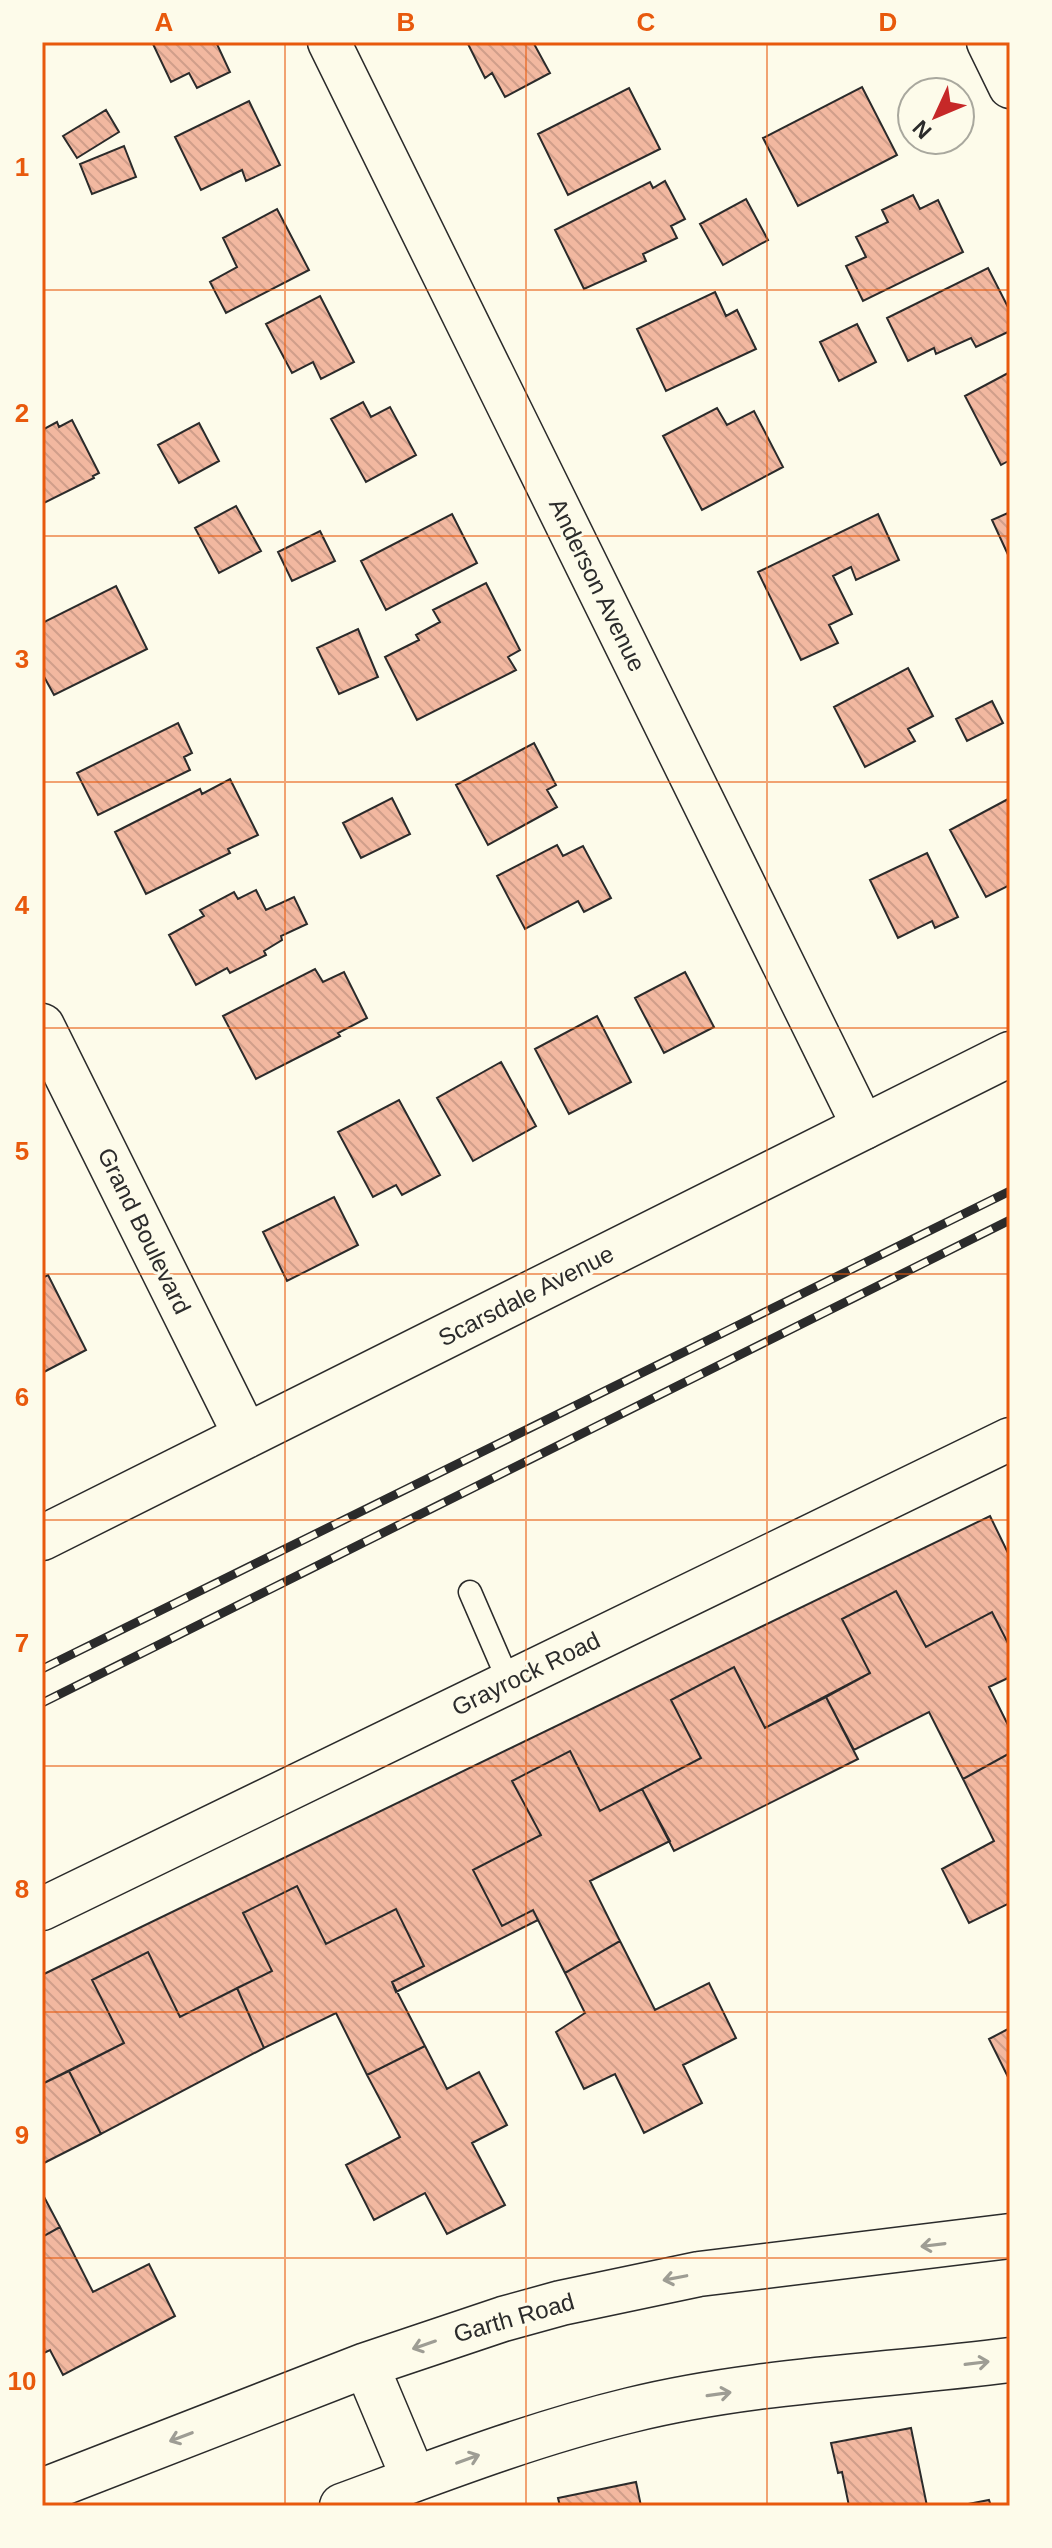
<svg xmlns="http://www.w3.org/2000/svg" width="1052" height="2548" font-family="Helvetica,sans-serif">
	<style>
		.building { fill: url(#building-back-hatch); stroke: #2b2b2b; stroke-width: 2 }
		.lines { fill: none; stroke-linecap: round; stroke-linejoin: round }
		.service-casing { stroke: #2b2b2b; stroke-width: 25 }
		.minor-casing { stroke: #2b2b2b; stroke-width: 45 }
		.tertiary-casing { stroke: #2b2b2b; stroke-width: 47 }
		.service { stroke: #fdfbea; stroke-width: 22 }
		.minor { stroke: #fdfbea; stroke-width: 42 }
		.tertiary { stroke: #fdfbea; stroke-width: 44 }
		.rail-casing { stroke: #2b2b2b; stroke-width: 9 }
		.rail { stroke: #fdfbea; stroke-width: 6; stroke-dasharray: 18; stroke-linecap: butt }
		.oneway { stroke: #9e9d94 }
		.grid { fill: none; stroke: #e8590c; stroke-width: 2; stroke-opacity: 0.55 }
		.labels { text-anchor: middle; stroke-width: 6; stroke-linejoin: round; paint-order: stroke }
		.street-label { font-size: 24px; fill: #2b2b2b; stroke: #fdfbea }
		.neatline { fill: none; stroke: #e8590c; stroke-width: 3 }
		.grid-label { font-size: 26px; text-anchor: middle; font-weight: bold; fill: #e8590c }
	</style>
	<defs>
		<pattern id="building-back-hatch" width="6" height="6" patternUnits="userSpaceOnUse" patternTransform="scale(2)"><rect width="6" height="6" fill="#f2b8a0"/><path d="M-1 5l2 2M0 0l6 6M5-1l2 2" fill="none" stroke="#d09e8a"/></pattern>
	</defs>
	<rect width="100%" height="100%" fill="#fdfbea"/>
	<!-- building -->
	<path class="building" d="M 152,42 L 216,42 L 230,72 L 197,88 L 189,73 L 171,82 Z
		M 467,42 L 533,42 L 550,73 L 505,97 L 492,73 L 485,78 Z
		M 862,87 L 897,155 L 798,206 L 763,138 Z
		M 629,88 L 660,149 L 568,195 L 538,134 Z
		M 249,101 L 280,165 L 246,181 L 242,170 L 201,190 L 175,137 Z
		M 106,110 L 119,132 L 77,158 L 63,136 Z
		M 124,146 L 136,177 L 92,194 L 80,164 Z
		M 665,181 L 685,219 L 671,226 L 677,238 L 643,254 L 646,261 L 584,289 L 555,230 L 650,182 L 653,188 Z
		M 913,195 L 920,209 L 938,200 L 963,252 L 863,301 L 846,266 L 866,257 L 856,237 L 888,222 L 882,210 Z
		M 746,199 L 768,240 L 723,265 L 700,224 Z
		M 277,209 L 309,270 L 226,313 L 210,282 L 237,267 L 223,238 Z
		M 988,268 L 1010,311 L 1010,331 L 976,347 L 971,338 L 936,354 L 934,348 L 908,361 L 887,318 Z
		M 715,292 L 726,316 L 737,310 L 756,349 L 666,391 L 637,329 Z
		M 320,296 L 354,362 L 321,379 L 313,362 L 292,373 L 266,324 Z
		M 857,324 L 876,362 L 839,381 L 820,342 Z
		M 1010,372 L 1010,460 L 1001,465 L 965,396 Z
		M 363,402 L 371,417 L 390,407 L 416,455 L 366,482 L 331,419 Z
		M 717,408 L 727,425 L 754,411 L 783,467 L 702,510 L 663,436 Z
		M 72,420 L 99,473 L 93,476 L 94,478 L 42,504 L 42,430 L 57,422 L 59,427 Z
		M 199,423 L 219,461 L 179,483 L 158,445 Z
		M 236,506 L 261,551 L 219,573 L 195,528 Z
		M 1010,512 L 1010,559 L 992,520 Z
		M 452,514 L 477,563 L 386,610 L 361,561 Z
		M 878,514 L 899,560 L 856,580 L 851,567 L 833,576 L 852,614 L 829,625 L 838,643 L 801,660 L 758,572 Z
		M 320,531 L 335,561 L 292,581 L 278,552 Z
		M 486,583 L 520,650 L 508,657 L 516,670 L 417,720 L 385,657 L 419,640 L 416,635 L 440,622 L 433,610 Z
		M 116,586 L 147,649 L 54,695 L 42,673 L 42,623 Z
		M 358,629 L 378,677 L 339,694 L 317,648 Z
		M 908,668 L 933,716 L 908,729 L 915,741 L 865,767 L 834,707 Z
		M 992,701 L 1003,723 L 967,741 L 956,719 Z
		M 178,723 L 192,753 L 184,757 L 190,770 L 98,815 L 77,773 Z
		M 534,743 L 556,785 L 547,790 L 557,807 L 488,845 L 456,785 Z
		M 230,779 L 258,835 L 228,849 L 230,853 L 146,894 L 115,832 L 200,789 L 202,794 Z
		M 392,798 L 410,834 L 361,858 L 343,823 Z
		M 1010,798 L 1010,885 L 986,897 L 950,830 Z
		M 557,845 L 563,856 L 583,846 L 611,898 L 584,912 L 578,901 L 525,929 L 497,876 Z
		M 927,853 L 958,917 L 935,928 L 932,921 L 898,938 L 870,880 Z
		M 256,890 L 266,910 L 294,897 L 307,924 L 281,936 L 282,940 L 264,951 L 266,955 L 230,973 L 227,968 L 196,985 L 169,935 L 204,916 L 200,910 L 234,892 L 238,899 Z
		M 315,969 L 323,982 L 344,972 L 367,1018 L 338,1033 L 340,1036 L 256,1079 L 223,1016 Z
		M 685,972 L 714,1027 L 664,1053 L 635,998 Z
		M 597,1016 L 631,1082 L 569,1114 L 535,1049 Z
		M 501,1062 L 536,1126 L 473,1161 L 437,1098 Z
		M 399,1100 L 440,1175 L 402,1195 L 396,1185 L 373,1197 L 338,1132 Z
		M 334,1197 L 358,1245 L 287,1281 L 263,1232 Z
		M 48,1275 L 86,1350 L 42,1373 L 42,1278 Z
		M 990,1516 L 1010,1557 L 1010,1647 L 992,1612 L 926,1647 L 896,1591 L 842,1619 L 870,1673 L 765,1728 L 734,1667 L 671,1700 L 701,1758 L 600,1811 L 570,1751 L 512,1781 L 541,1835 L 473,1870 L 502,1926 L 533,1910 L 538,1920 L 396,1992 L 392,1982 L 424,1966 L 396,1909 L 326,1944 L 297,1886 L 243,1913 L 272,1971 L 180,2017 L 148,1952 L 92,1980 L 124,2043 L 42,2084 L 42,1975 Z
		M 896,1591 L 926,1647 L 992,1612 L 1010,1647 L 1010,1677 L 989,1687 L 1010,1729 L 1010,1753 L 963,1779 L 929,1712 L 854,1750 L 826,1697 L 870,1673 L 842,1619 Z
		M 734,1667 L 765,1728 L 826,1697 L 858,1759 L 674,1851 L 642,1789 L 701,1758 L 671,1700 Z
		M 570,1751 L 600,1811 L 642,1789 L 670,1841 L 590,1881 L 620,1941 L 565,1973 L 533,1910 L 502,1926 L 473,1870 L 541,1835 L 512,1781 Z
		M 1010,1753 L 1010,1903 L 969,1923 L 942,1869 L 994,1841 L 963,1779 Z
		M 297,1886 L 326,1944 L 396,1909 L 424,1966 L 392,1982 L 425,2046 L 367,2075 L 336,2013 L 264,2048 L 237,1988 L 272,1971 L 243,1913 Z
		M 620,1941 L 655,2010 L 709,1983 L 736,2038 L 683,2065 L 702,2103 L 644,2133 L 615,2074 L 584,2089 L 556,2032 L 585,2013 L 565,1973 Z
		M 148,1952 L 180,2017 L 237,1988 L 264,2048 L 101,2134 L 69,2071 L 124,2043 L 92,1980 Z
		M 1010,2028 L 1010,2081 L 989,2039 Z
		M 425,2046 L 447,2089 L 479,2072 L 507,2125 L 472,2143 L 505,2205 L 447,2234 L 425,2193 L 374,2220 L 346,2165 L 400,2137 L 367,2075 Z
		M 69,2071 L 101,2134 L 42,2164 L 42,2084 Z
		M 42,2193 L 60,2227 L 42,2237 Z
		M 60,2227 L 93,2292 L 149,2264 L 175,2316 L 63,2375 L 50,2350 L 42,2354 L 42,2237 Z
		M 911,2428 L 927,2506 L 849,2506 L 842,2472 L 838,2473 L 831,2443 Z
		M 636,2482 L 641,2506 L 560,2506 L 558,2498 Z
		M 989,2500 L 991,2506 L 958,2506 Z"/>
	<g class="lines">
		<!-- service casing -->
		<g class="service-casing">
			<path id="service" d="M 470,1592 L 509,1682"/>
		</g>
		<!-- minor casing -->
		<g class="minor-casing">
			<path id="minor" d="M 329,42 L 864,1128
				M 988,42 L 1010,87
				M 42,1909 L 1010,1439"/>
		</g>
		<!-- tertiary casing -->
		<g class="tertiary-casing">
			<path id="tertiary" d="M 42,1026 L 246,1436
				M 42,1538 L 1010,1054
				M 366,2365 L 414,2479
				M 42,2491 L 366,2365 L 503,2319 L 561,2303 L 699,2274 L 1010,2236
				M 342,2506 C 437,2471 532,2434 631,2410 C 752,2380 886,2376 1010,2360"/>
		</g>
		<!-- service -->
		<use href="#service" class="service"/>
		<!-- minor -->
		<use href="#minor" class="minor"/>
		<!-- tertiary -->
		<use href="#tertiary" class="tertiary"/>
		<!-- rail casing -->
		<g class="rail-casing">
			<path id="rail" d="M 42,1669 L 1010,1191
				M 42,1703 L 1010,1220"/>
		</g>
		<!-- rail -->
		<use href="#rail" class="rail"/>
	</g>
	<!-- one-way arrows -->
	<defs><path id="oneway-shaft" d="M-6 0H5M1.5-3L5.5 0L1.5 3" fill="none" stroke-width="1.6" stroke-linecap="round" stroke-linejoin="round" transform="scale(2)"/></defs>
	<g class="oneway">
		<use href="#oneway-shaft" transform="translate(933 2245) rotate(173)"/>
		<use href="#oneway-shaft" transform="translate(675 2278) rotate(169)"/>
		<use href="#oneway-shaft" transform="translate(424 2345) rotate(161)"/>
		<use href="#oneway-shaft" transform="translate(977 2363) rotate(-7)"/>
		<use href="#oneway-shaft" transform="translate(719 2394) rotate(-8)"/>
		<use href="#oneway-shaft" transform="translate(181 2437) rotate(159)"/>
		<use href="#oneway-shaft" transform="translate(468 2459) rotate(-20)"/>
	</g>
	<!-- grid -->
	<path class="grid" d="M 285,42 L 285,2506M 526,42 L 526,2506M 767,42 L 767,2506M 42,290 L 1010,290M 42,536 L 1010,536M 42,782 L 1010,782M 42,1028 L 1010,1028M 42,1274 L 1010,1274M 42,1520 L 1010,1520M 42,1766 L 1010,1766M 42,2012 L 1010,2012M 42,2258 L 1010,2258"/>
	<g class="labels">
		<!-- street labels -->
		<g class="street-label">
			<text transform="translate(597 585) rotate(64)" y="8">Anderson Avenue</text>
			<text transform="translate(144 1231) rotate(64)" y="8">Grand Boulevard</text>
			<text transform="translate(526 1296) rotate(-27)" y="8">Scarsdale Avenue</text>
			<text transform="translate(526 1674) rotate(-26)" y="8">Grayrock Road</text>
			<text transform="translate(514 2318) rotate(-16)" y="8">Garth Road</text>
		</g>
	</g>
	<!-- border -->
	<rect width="1052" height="2548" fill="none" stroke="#fdfbea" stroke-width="88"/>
	<!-- north arrow -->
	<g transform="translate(936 116) rotate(226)"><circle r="38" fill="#fdfbea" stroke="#a9a89e" stroke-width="2"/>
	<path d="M0-6L14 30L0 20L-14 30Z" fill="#c62828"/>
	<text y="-12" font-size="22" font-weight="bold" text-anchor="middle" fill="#2b2b2b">N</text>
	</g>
	<rect x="44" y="44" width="964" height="2460" class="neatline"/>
	<g class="grid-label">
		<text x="164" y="31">A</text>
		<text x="406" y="31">B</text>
		<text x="646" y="31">C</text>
		<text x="888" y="31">D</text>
		<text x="22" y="176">1</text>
		<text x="22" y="422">2</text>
		<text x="22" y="668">3</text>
		<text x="22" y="914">4</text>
		<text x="22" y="1160">5</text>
		<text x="22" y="1406">6</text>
		<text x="22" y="1652">7</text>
		<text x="22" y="1898">8</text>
		<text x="22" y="2144">9</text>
		<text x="22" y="2390">10</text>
	</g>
</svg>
